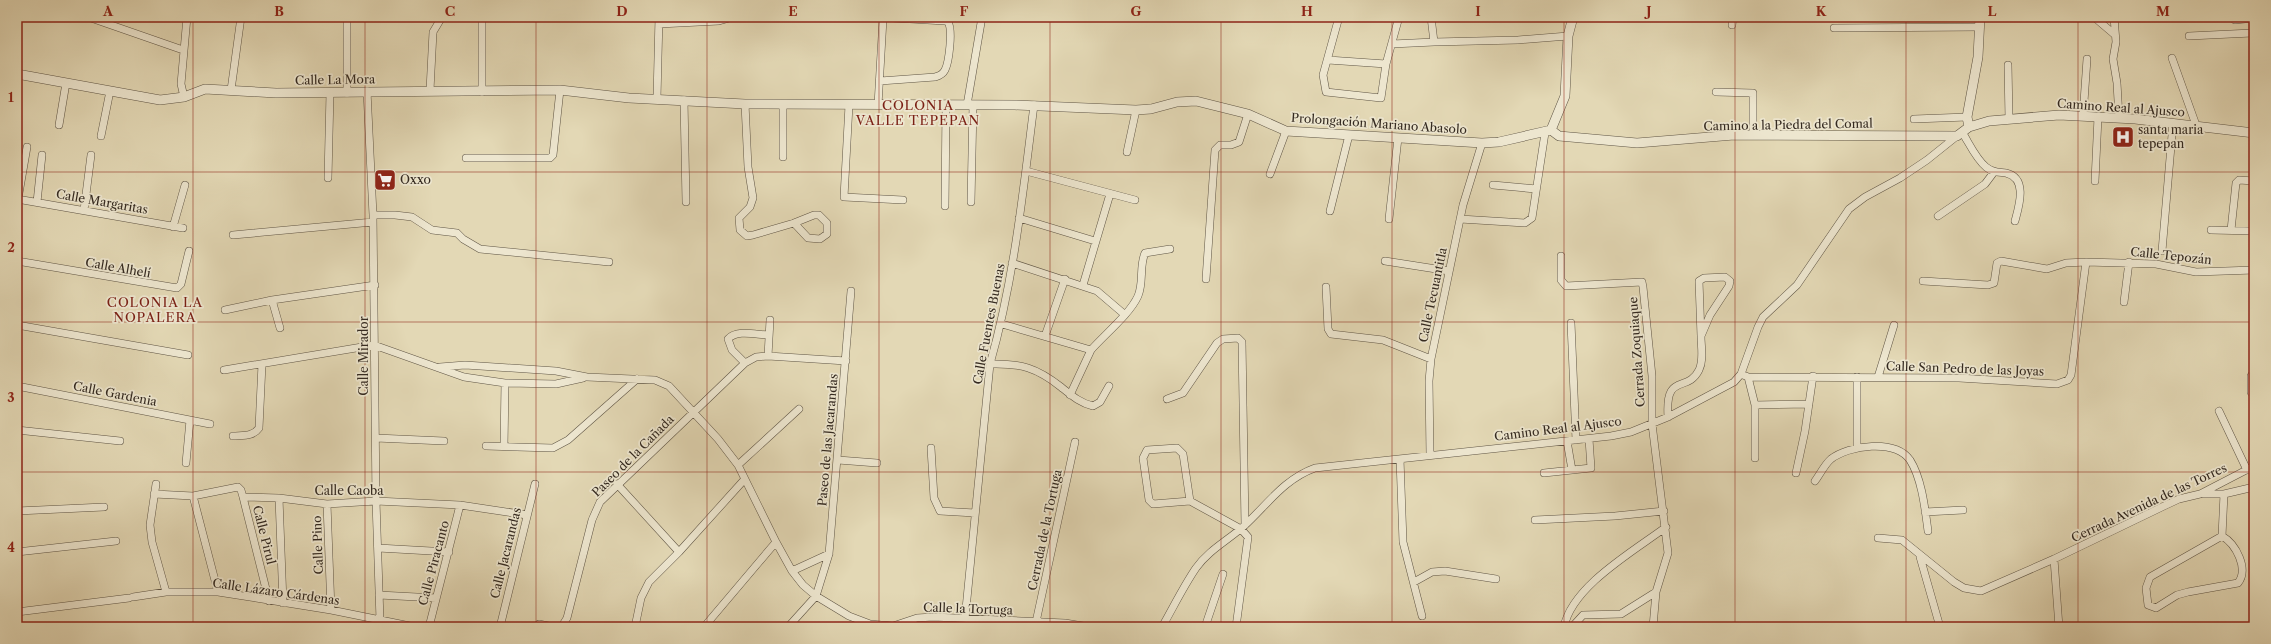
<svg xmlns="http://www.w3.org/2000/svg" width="2271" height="644" font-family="'Libre Caslon Text',serif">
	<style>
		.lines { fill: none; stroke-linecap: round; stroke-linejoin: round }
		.minor-casing { stroke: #5f5545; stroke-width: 8 }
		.tertiary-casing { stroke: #5f5545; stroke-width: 10 }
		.minor { stroke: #ede6cf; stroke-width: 7 }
		.tertiary { stroke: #ede6cf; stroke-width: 9 }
		.grid { fill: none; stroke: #8f2418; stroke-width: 1; stroke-opacity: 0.55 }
		.labels { text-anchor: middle; stroke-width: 3.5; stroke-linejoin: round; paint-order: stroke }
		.street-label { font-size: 12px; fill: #332920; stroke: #ede6cf }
		.poi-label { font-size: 12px; fill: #332920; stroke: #ede6cf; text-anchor: start }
		.neighbourhood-label { font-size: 13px; letter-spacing: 1px; fill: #7a1f14; stroke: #ede6cf }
		.neatline { fill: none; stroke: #8f2418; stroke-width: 1.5 }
		.grid-label { font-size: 13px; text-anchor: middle; font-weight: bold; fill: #8f2418 }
	</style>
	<rect width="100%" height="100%" fill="#e3d8b5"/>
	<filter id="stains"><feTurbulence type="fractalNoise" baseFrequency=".005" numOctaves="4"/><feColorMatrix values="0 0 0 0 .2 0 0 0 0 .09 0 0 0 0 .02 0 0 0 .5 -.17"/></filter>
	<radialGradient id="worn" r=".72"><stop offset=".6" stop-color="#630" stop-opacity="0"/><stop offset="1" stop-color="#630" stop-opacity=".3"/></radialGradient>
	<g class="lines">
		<!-- minor casing -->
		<g class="minor-casing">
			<path id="minor" d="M 88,17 L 183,50
				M 347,17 L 347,93
				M 482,17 L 482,92
				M 875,17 L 945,21 L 948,22 C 953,30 949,62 945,70 C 943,74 939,76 935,77 L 880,81
				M 1339,17 L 1323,75 L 1326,92 L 1381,98 L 1386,64 L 1399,17
				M 1431,17 L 1434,42 L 1518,40 L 1568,36
				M 2094,17 L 2114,34
				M 2114,17 L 2116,42 L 2113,59 L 2117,83 L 2119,118
				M 2235,17 L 2235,20 L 2245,19
				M 2245,17 L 2245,19 L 2254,19
				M 659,24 L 719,21 L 733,17
				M 1732,25 L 1733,17
				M 1834,28 L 1979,27
				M 2189,36 L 2252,33
				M 1392,44 L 1434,42
				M 2172,58 L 2196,125
				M 1328,60 L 1386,64
				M 2008,65 L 2009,119
				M 231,90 L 241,17
				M 430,90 L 433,32 L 442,17
				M 367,91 L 373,215 L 376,501 L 380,620 L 378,627
				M 1716,92 L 1753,93 L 1753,135
				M 184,97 L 181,84 L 187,17
				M 657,98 L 659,17
				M 684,100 L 686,202
				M 745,104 L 748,167 L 753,198 L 750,207 L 739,218 L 740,230 L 747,236 L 753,235 L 794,223 L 814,215 L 819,215 L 827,223 L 827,234 L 820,239 L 808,238 L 794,223
				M 783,105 L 783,157
				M 849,105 L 844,197 L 903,200
				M 878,105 L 883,19
				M 967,105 L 982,17
				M 2083,116 L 2087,59
				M 1914,119 L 1967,117
				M 59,125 L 66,83
				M 1962,132 C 1969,143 1976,159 1986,167 C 1993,173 1999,172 2006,173 C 2028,178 2019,206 2015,221
				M 101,136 L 110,91
				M 1127,152 L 1136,110
				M 466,158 L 550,158 L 553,155 L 560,90
				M 1026,171 L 1135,200
				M 1270,174 L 1286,131
				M 328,178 L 330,93
				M 2095,181 L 2098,117
				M 1493,185 L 1536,189
				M 17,199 L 183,228
				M 18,199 L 27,147
				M 37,202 L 42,155
				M 971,202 L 973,105
				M 945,206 L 946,105
				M 84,210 L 91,155
				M 1330,211 L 1349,135
				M 373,215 L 395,215 L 412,217 L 432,230 L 457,233 L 463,239 L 480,249 L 609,262
				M 1938,216 L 1985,184 L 1994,172
				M 1019,218 L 1095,241
				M 1389,219 L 1398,138
				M 1460,219 L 1525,223 L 1532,218 L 1545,133
				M 173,227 L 185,185
				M 2211,230 L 2254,231
				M 2231,230 L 2236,183 L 2239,180 L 2254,181
				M 233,235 L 373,222
				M 2162,251 L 2173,123
				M 1561,256 L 1561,280 L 1566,286 L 1642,282 L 1643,287 L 1652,376 L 1652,424 L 1668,553 L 1656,592 L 1621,614 L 1583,615 L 1572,627
				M 17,261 L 177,288 L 181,284 L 189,251
				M 1385,261 L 1449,271
				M 1012,263 L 1097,291 L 1124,314
				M 1725,277 L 1730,281 L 1729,286 L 1710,315 L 1701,336 L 1699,281 L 1704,278 Z
				M 1206,279 L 1215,150 L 1220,145 L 1231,145 L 1239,142 L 1248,114
				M 1923,281 L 1988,285 L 1994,283 L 1997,263 L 2001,261 L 2047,269 L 2066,263 L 2086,262 L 2156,264 L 2196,272 L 2254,270
				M 1083,285 L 1110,194
				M 1326,287 L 1328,329 L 1331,334 L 1383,340 L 1431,359
				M 272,300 L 280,328
				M 2124,302 L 2129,262
				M 225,310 L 272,300 L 375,285
				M 1571,323 L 1576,440
				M 1002,324 L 1091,350 C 1104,335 1130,314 1138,296 C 1144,282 1139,266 1145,253 L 1170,249
				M 17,325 L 188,355
				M 1045,336 L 1065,279
				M 768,356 L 770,320
				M 745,363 L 732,350 L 728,339 C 737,329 757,335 769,335
				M 990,364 C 1021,363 1037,368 1061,387 C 1071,395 1080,403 1093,406 L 1100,402 L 1109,386
				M 440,367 L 465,365 L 556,371 L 587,377 L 655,380 L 669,386 L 718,439 L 738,465 L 776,542 L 792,571 L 803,585 L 816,596 L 849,616 L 870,624 L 893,626 L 917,618 L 933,617 L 1065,623 L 1089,627
				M 224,370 L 374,345 L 464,377 L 505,383 L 556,384 L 583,378
				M 1741,374 L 1748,377 L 1959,378 L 2057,384 L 2068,380 L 2071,375 L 2086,262
				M 1748,377 L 1755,405
				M 1878,377 L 1894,325
				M 17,386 L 210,424
				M 2251,392 L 2251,376 L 2254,372
				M 1070,395 L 1091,350
				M 1167,399 L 1183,393 L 1217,343 L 1223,339 L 1238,338 L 1242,342 L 1245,525
				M 2219,411 L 2247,470
				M 1668,417 C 1665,371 1687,394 1699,370 C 1704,360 1701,347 1701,336
				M 17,430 L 120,441
				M 233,436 C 242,435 253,437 259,428 L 262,364
				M 376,438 L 444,441
				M 1567,441 L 1572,470
				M 486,446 L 553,448 L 568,440 L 637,379
				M 504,447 L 505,383
				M 1857,447 L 1857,377
				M 931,448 L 934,498 L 940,511 L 975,513
				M 1177,448 L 1183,454 L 1190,501 L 1153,504 L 1149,500 L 1143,458 L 1147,450 Z
				M 1430,455 L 1429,381 L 1431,359 L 1463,205 L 1482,143
				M 1755,458 L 1755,405 L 1809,404
				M 1400,459 L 1403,542 L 1422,616
				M 838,460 L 877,463
				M 186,463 L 190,420
				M 738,465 L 799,409
				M 1544,473 L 1591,468 L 1589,439
				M 1796,473 L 1805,431 L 1813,376
				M 1815,481 C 1820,474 1825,464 1831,459 C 1849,445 1895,439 1910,460 C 1922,479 1925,509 1928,531
				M 156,484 L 150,525 L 152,542 L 166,592
				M 617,484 L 679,552
				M 154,494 L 193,496 L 238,487 L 241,490 L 243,497 L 279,498 L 327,504 L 376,501 L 460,505 L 527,515
				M 2203,494 L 2224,494 L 2254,487
				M 193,496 L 218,592
				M 243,497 L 269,601
				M 279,498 L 283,603
				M 1190,501 L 1241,529 L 1248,537 L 1236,627
				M 327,504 L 331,610
				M 17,511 L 104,507
				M 1925,512 L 1963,510
				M 1535,520 L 1615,516 L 1664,511
				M 2222,536 C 2236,544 2249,569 2238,583 L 2188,592 L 2177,595 L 2156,608 L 2148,605 L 2146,588 L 2150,577 Z
				M 2222,536 L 2224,494
				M 1878,538 L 1902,540 L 1954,582 L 1964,588 L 1981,591 L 2054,559 L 2164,506 L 2179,499 L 2200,494 L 2254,466
				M 378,548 L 449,552
				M 17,552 L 116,541
				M 1920,557 L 1940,627
				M 2054,559 L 2059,627
				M 792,571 L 829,554
				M 1414,582 L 1432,572 L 1445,571 L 1496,579
				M 379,595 L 436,598
				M 133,597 L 166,592 L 218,592 L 331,610 L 415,627
				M 17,612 L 129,598
				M 965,619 L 990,364 C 1014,280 1023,192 1034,105
				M 1036,622 L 1075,442
				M 539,624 L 553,627
				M 429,627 L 460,505
				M 500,627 L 535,484
				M 553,627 L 562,626 L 567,618 L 592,520 L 600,502 L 745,363 L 756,357 L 768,356 L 846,361
				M 635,627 L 641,598 L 649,582 L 679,552 L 744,480
				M 704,627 L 776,542
				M 788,627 L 816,596 L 829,554 L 851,291
				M 1162,627 C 1173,608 1183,587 1196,568 C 1209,550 1227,541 1244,526 C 1267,505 1284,479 1315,468 L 1611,436 L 1631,432 L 1668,417 L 1734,382 L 1741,374 L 1758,327 L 1763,317 L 1797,285 L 1849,209 L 1865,197 L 1900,178 L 1927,160 L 1957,136
				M 1205,627 L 1223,574
				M 1564,627 C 1572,586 1634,551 1666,527
				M 1653,627 L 1656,592"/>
		</g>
		<!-- tertiary casing -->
		<g class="tertiary-casing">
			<path id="tertiary" d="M 17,74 L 160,100 L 184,97 L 205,89 L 276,93 L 560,90 L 629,98 L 745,104 L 1015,105 L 1136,110 L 1151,109 L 1177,102 L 1196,101 L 1248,114 L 1286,131 L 1482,143 L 1499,142 L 1551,130
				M 1969,127 L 1967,117 L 1978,57 L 1980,17
				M 1551,130 L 1559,136 L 1637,143 L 1734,135 L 1957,136 L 1969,127 L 1989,121 L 2059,115 L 2135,119 L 2254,133
				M 1551,130 L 1565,96 L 1568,36 L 1573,17"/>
		</g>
		<!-- minor -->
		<use href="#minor" class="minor"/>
		<!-- tertiary -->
		<use href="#tertiary" class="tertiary"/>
	</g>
	<!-- grid -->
	<path class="grid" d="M 193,17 L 193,627M 365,17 L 365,627M 536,17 L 536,627M 707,17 L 707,627M 879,17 L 879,627M 1050,17 L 1050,627M 1221,17 L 1221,627M 1392,17 L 1392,627M 1564,17 L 1564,627M 1735,17 L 1735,627M 1906,17 L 1906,627M 2078,17 L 2078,627M 17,172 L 2254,172M 17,322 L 2254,322M 17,472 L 2254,472"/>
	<!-- icons -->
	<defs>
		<g id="hospital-square" transform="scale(1.15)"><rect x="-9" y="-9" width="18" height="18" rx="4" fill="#8f2418" stroke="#ede6cf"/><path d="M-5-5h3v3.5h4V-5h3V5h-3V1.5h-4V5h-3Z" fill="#fff"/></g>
		<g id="supermarket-square" transform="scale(1.15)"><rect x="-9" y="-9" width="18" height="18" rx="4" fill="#8f2418" stroke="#ede6cf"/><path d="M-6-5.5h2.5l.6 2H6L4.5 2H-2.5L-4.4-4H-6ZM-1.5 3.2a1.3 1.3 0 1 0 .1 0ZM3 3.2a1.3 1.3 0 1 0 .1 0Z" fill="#fff"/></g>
	</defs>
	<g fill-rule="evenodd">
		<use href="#hospital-square" x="2123" y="137"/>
		<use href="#supermarket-square" x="385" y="180"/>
	</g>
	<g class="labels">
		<!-- street labels -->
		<g class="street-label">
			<text transform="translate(335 80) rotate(-1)" y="4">Calle La Mora</text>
			<text transform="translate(2121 108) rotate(4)" y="4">Camino Real al Ajusco</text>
			<text transform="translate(1379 124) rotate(4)" y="4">Prolongación Mariano Abasolo</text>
			<text transform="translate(1788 125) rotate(-1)" y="4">Camino a la Piedra del Comal</text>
			<text transform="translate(102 202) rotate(10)" y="4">Calle Margaritas</text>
			<text transform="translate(2171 256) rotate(6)" y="4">Calle Tepozán</text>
			<text transform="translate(118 268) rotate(10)" y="4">Calle Alhelí</text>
			<text transform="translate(1433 295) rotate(-78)" y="4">Calle Tecuantitla</text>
			<text transform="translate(989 324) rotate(-79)" y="4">Calle Fuentes Buenas</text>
			<text transform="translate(1637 352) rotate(-94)" y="4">Cerrada Zoquiaque</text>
			<text transform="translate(364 356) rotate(-90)" y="4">Calle Mirador</text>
			<text transform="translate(1965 369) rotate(2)" y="4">Calle San Pedro de las Joyas</text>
			<text transform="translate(115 394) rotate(11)" y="4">Calle Gardenia</text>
			<text transform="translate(1558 429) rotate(-7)" y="4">Camino Real al Ajusco</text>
			<text transform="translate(828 440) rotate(-85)" y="4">Paseo de las Jacarandas</text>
			<text transform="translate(633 456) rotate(-45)" y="4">Paseo de la Cañada</text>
			<text x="349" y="495">Calle Caoba</text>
			<text transform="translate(2149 503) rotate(-25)" y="4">Cerrada Avenida de las Torres</text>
			<text transform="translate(1045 530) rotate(-78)" y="4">Cerrada de la Tortuga</text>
			<text transform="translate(264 535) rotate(76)" y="4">Calle Pirul</text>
			<text transform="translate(318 545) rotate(-92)" y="4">Calle Pino</text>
			<text transform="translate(506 553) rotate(-76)" y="4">Calle Jacarandas</text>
			<text transform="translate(434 563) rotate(-75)" y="4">Calle Piracanto</text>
			<text transform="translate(276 592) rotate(8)" y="4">Calle Lázaro Cárdenas</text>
			<text transform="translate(968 609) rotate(2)" y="4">Calle la Tortuga</text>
		</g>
		<!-- poi labels -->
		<g class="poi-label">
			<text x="2138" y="134">santa maria<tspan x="2138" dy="14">tepepan</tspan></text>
			<text x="400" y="184">Oxxo</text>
		</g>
		<!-- neighbourhood labels -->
		<g class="neighbourhood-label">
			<text x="918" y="110">COLONIA<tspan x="918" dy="15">VALLE TEPEPAN</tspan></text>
			<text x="155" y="307">COLONIA LA<tspan x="155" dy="15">NOPALERA</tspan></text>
		</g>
	</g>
	<!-- margin -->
	<rect width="2271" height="644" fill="none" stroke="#e3d8b5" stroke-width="44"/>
	<rect x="22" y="22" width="2227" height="600" class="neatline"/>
	<g class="grid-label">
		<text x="108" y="16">A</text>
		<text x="279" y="16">B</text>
		<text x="450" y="16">C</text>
		<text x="622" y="16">D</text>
		<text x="793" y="16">E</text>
		<text x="964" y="16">F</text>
		<text x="1136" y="16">G</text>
		<text x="1307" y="16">H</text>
		<text x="1478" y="16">I</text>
		<text x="1649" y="16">J</text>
		<text x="1821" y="16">K</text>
		<text x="1992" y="16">L</text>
		<text x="2163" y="16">M</text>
		<text x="11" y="102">1</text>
		<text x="11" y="252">2</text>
		<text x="11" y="402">3</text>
		<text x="11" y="552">4</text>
	</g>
	<rect width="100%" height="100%" filter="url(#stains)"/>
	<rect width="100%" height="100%" fill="url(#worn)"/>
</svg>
